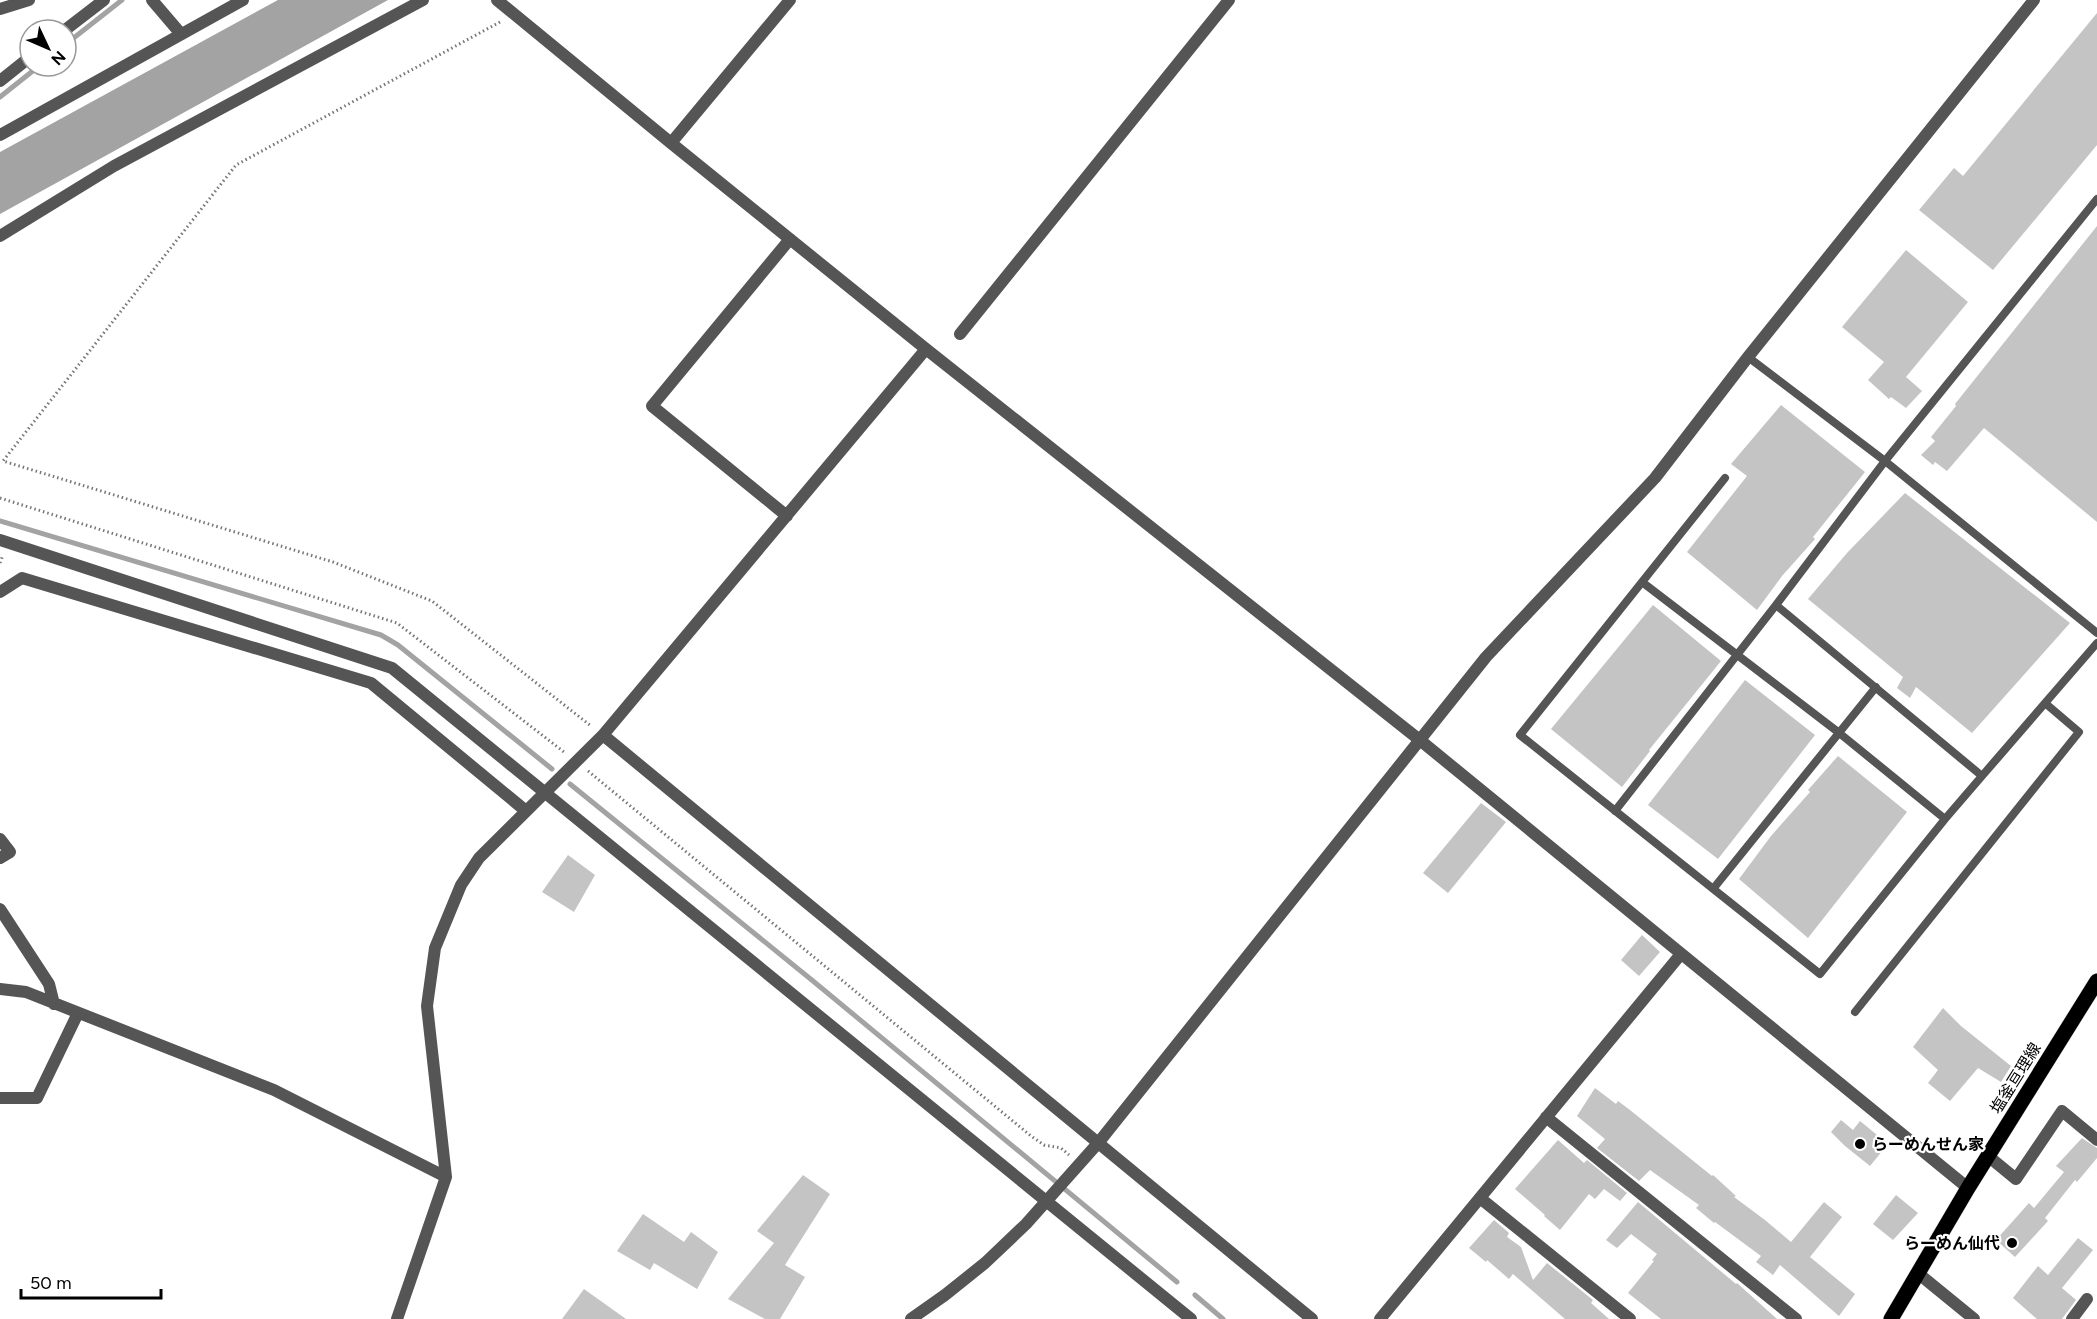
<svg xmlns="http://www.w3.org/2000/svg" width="2097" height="1319" font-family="Figtree,'Noto Sans JP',sans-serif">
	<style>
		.water { fill: #a3a3a3 }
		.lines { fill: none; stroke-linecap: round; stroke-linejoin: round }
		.stream { stroke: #a3a3a3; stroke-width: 5 }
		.building { fill: #c4c4c4 }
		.primary-casing { stroke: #dbdbdb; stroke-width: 16 }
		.path { stroke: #777; stroke-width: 3; stroke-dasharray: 1.5 3; stroke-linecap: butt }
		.service { stroke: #555; stroke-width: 8 }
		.minor { stroke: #555; stroke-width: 12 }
		.tertiary { stroke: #555; stroke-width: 12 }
		.primary { stroke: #000; stroke-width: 15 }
		.poi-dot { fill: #000; stroke: #fff; stroke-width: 2 }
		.labels { text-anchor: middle; stroke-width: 4.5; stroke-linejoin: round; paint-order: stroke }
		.street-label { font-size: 16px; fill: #000; stroke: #fff }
		.poi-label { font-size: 16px; font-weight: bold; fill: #000; stroke: #fff; text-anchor: start }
	</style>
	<rect width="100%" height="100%" fill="#fff"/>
	<!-- water -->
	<path class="water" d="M 278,0 L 388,0 L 0,214 L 0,152 Z"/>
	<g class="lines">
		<!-- stream -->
		<path class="stream" d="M 66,44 L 122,0
			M 0,97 L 39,66
			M 0,521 L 381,635 L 398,645 L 552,769
			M 570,784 L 813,981 L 1177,1282
			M 1195,1295 L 1223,1319"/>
	</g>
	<!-- building -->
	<path class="building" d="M 2097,13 L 2097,145 L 1993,270 L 1919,210 L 1954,168 L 1963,176 Z
		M 2097,226 L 2097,522 L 1984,428 L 1947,471 L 1935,462 L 1933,465 L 1921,455 L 1935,441 L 1931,437 L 1956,406 L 1955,404 Z
		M 1906,250 L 1968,302 L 1906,377 L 1922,391 L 1906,408 L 1891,397 L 1889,399 L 1868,380 L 1884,362 L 1842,327 Z
		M 1781,405 L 1865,472 L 1813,537 L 1815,539 L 1782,576 L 1757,610 L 1687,552 L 1747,476 L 1731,464 Z
		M 1905,493 L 2070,623 L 1972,733 L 1916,687 L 1910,698 L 1897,688 L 1903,677 L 1808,599 L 1847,553 Z
		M 1653,605 L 1721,661 L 1649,750 L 1650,751 L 1622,787 L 1551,729 Z
		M 1745,680 L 1815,735 L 1718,859 L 1648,805 Z
		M 1838,756 L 1907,812 L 1808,938 L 1739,879 L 1771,836 L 1810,792 L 1808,790 Z
		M 1481,803 L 1506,822 L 1448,893 L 1423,873 Z
		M 568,855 L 595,875 L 574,912 L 542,892 Z
		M 1642,935 L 1660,952 L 1639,976 L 1621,960 Z
		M 1943,1008 L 1961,1026 L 2011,1066 L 2001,1082 L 1978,1068 L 1950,1101 L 1928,1083 L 1938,1070 L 1913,1047 Z
		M 1595,1088 L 1616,1104 L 1618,1101 L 1630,1110 L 1712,1176 L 1713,1175 L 1736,1196 L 1734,1197 L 1765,1220 L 1791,1242 L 1824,1202 L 1842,1217 L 1810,1257 L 1855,1294 L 1839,1316 L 1780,1265 L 1773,1275 L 1756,1262 L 1761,1256 L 1715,1222 L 1714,1223 L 1696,1208 L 1699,1205 L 1650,1170 L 1639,1181 L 1597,1148 L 1605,1139 L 1577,1116 Z
		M 1841,1120 L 1853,1130 L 1860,1121 L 1888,1144 L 1870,1166 L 1845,1146 L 1831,1132 Z
		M 2082,1138 L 2097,1148 L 2097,1158 L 2077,1182 L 2075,1180 L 2045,1218 L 2048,1221 L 2015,1257 L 1996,1240 L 2029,1203 L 2034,1208 L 2064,1172 L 2056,1166 Z
		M 1558,1140 L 1584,1163 L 1587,1160 L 1627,1193 L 1620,1201 L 1604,1189 L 1595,1199 L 1589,1194 L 1560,1230 L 1544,1216 L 1545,1215 L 1515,1189 Z
		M 803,1175 L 830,1194 L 785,1265 L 805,1277 L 780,1319 L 765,1319 L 728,1299 L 774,1243 L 757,1231 Z
		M 1896,1195 L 1918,1213 L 1893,1240 L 1873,1224 Z
		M 1638,1202 L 1736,1284 L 1737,1283 L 1777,1319 L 1661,1319 L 1628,1293 L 1654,1261 L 1652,1260 L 1657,1254 L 1631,1234 L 1617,1248 L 1606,1240 Z
		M 643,1214 L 684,1242 L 691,1232 L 718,1252 L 697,1289 L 654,1263 L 650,1270 L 617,1251 Z
		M 1494,1220 L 1509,1233 L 1507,1237 L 1521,1247 L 1533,1280 L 1547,1263 L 1593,1300 L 1591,1303 L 1609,1319 L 1565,1319 L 1513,1274 L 1509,1279 L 1487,1260 L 1486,1262 L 1469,1248 Z
		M 2078,1238 L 2093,1250 L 2062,1288 L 2076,1300 L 2062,1319 L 2037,1319 L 2013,1298 L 2038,1266 L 2048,1275 Z
		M 584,1289 L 626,1319 L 562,1319 Z"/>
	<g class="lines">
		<!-- primary casing -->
		<g class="primary-casing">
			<path id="primary" d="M 1891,1319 L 1968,1188 L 2097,981"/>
		</g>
		<!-- path -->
		<path class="path" d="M 500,22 L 236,165 L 3,461 L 333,562 L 432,601 L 591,726
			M 0,498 L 397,623 L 564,752
			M 0,563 L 3,555
			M 588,771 L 1031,1136 L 1044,1145 L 1061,1148 L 1069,1155"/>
		<!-- service -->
		<path class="service" d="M 2097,199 L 1885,461 L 1776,605 L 1982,776 L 2097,643
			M 1748,357 L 1885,461 L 2097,633
			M 1725,478 L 1520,735 L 1820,974 L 1945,819 L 1982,776
			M 1642,582 L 1838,732 L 1945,819
			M 1615,811 L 1776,605
			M 1713,889 L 1876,687
			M 1855,1012 L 2079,732 L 2045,703"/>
		<!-- minor -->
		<path class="minor" d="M 152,0 L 181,34
			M 497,0 L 671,143 L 926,349 L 1421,741 L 1968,1188
			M 0,9 L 29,0
			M 65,30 L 104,0
			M 0,81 L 30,57
			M 0,135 L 243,0
			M 671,143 L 790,0
			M 0,236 L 114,166 L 423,0
			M 787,516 L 652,406 L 790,239
			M 0,540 L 392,668 L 1191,1319
			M 0,592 L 22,578 L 371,683 L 526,811
			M 603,735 L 1312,1319
			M 0,839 L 10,852 L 0,858
			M 0,909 L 49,984 L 54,1004
			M 0,989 L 26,992 L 274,1090 L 446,1177
			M 0,1098 L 37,1098 L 78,1013
			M 1546,1117 L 1796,1319
			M 1988,1156 L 2016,1179 L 2062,1111 L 2097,1140
			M 1480,1198 L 1630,1319
			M 1919,1274 L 1974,1319
			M 397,1319 L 446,1177 L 427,1006 L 435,948 L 461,885 L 479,858 L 603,735 L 926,349
			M 1380,1319 L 1681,954
			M 2072,1319 L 2087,1299"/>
		<!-- tertiary -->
		<path class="tertiary" d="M 960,334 L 1229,0
			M 911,1319 L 945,1295 L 985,1263 L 1026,1224 L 1099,1142 L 1486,657 L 1655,478 L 1748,357 L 2034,0"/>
		<!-- primary -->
		<use href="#primary" class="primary"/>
	</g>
	<!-- markers -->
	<g class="poi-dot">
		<circle cx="1860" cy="1144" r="6"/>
		<circle cx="2012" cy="1243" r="6"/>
	</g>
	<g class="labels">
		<!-- street labels -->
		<g class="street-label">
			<text transform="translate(2015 1078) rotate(-58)" y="6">塩釜亘理線</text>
		</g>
		<!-- poi labels -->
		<g class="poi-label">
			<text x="1872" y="1150">らーめんせん家</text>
			<text x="2000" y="1249" text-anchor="end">らーめん仙代</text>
		</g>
	</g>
	<!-- north arrow -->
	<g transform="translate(48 48) rotate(134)"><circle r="28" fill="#ffffff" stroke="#999999" stroke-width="1.5"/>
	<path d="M0-4.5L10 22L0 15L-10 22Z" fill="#000000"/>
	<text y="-9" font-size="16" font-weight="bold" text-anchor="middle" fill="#000000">N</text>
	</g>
	<!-- scale -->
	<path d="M21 1289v9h140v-9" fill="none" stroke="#000000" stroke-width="3"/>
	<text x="30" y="1289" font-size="18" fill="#000000" stroke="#ffffff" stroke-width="4.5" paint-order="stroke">50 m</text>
</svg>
